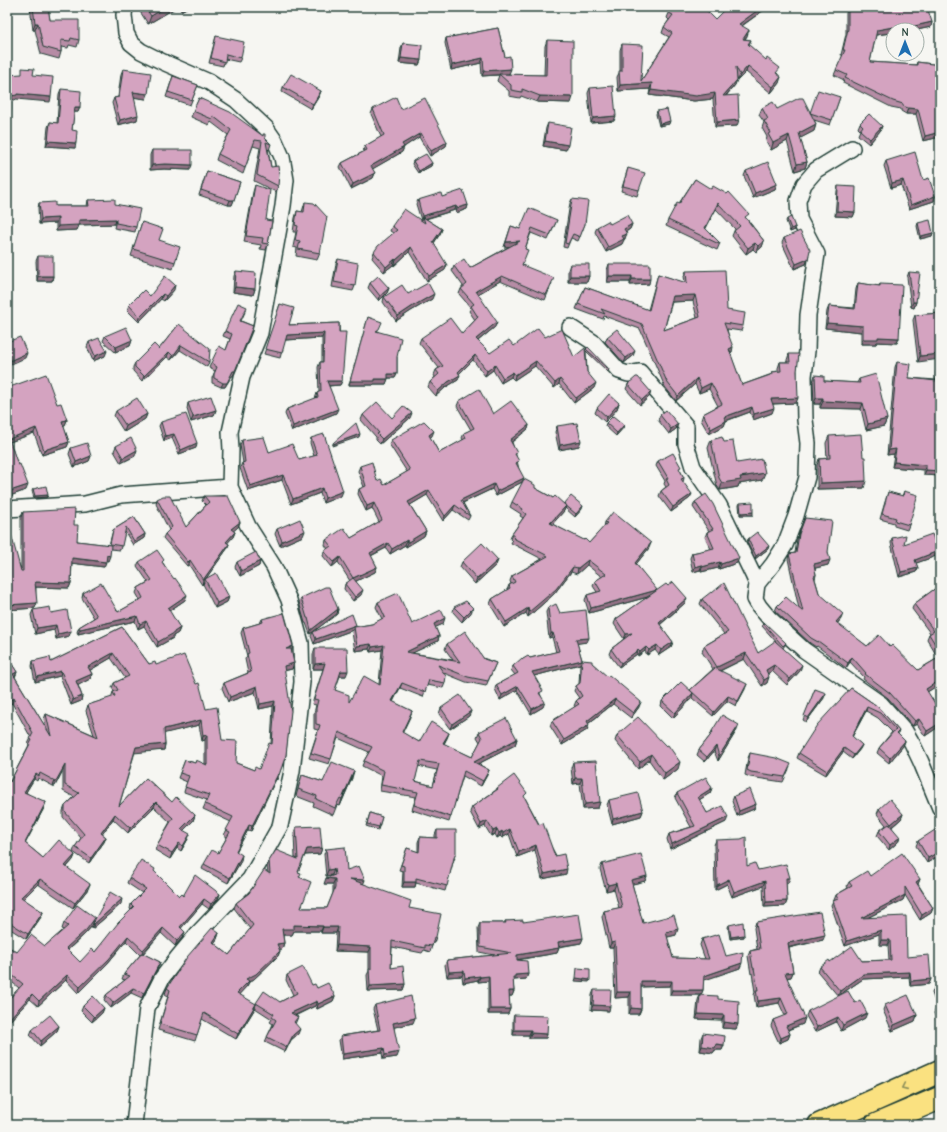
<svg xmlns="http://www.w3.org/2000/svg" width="947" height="1132" font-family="'Comic Neue',sans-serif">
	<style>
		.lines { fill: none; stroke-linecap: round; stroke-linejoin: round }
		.street-casing { stroke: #1f3d34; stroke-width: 18 }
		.highway-casing { stroke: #1f3d34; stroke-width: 25 }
		.street { stroke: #f6f6f2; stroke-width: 15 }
		.highway { stroke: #fae180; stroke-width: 22 }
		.wall { fill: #b68ca5; stroke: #1f3d34; fill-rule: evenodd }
		.shaded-wall { fill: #947286; stroke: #1f3d34 }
		.building { fill: #d4a3c0; stroke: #1f3d34; fill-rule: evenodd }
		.oneway { stroke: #8c8f5a }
	</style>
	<rect width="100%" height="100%" fill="#f6f6f2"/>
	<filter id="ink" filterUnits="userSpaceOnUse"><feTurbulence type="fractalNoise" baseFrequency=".025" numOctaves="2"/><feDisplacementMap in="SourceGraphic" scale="8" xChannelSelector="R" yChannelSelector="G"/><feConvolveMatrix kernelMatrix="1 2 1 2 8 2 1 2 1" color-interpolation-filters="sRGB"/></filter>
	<g filter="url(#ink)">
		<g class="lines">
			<!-- street casing -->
			<g class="street-casing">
				<path id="street" d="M 125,7 L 124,15 L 126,33 L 131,43 L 141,51 L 163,62 L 209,82 L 236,100 L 266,128 L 275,141 L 282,157 L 286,180 L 283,206 L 260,333 L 242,377 L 230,432 L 231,450 L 230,487 L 248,526 L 274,567 L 289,600 L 301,643 L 302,682 L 292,771 L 280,826 L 250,879 L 198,933 L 178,957 L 162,978 L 147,1008 L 134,1125
					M 570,327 L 593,342 L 619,371 L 628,374 L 640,372 L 686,426 L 686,444 L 693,467 L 719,505 L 753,575 L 757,584 L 755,599 L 759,606 L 769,618 L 804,650 L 881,704 L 905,731 L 912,743 L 921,762 L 940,808
					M 7,509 L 85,504 L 121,495 L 230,487
					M 757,584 L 773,564 L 785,545 L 796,516 L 807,477 L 808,443 L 805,420 L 804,376 L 807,351 L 808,315 L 817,254 L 799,219 L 798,201 L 804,184 L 816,170 L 852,148"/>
			</g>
			<!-- highway casing -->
			<g class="highway-casing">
				<path id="highway" d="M 819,1125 L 940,1071
					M 876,1125 L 940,1098"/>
			</g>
			<!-- street -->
			<use href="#street" class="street"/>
			<!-- highway -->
			<use href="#highway" class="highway"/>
		</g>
		<!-- wall -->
		<path class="wall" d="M 30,7 L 48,7 L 50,20 L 79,40 L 77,47 L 69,45 L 68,48 L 61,47 L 61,52 L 59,59 L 41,54 L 35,30 L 33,30 Z
			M 141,7 L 177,7 L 148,24 L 139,10 Z
			M 179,7 L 188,7 L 181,11 Z
			M 768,7 L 742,26 L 747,36 L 745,39 L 751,40 L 749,45 L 778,74 L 779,83 L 771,93 L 746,72 L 738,80 L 736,77 L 735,85 L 726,96 L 737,126 L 715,127 L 713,99 L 694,101 L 649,95 L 650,89 L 618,91 L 617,77 L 620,71 L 620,50 L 622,44 L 641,81 L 669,37 L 662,33 L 664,27 L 669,20 L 667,18 L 669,13 L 715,19 Z
			M 848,8 L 932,22 L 931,27 L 917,30 L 893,30 L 893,38 L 892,38 L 891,33 L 876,35 L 870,62 L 916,65 L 917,62 L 940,65 L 940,137 L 923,141 L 916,114 L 906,114 L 901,111 L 901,109 L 891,107 L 843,83 L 844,80 L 834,75 L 843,55 L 841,55 L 846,34 L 846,13 Z
			M 498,28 L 509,74 L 505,75 L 544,75 L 545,46 L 547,40 L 571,103 L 537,102 L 521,96 L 520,98 L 509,96 L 509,91 L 497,81 L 499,75 L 482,76 L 481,63 L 451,70 L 445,43 L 446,38 Z
			M 216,36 L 241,58 L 239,62 L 225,59 L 223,66 L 209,63 Z
			M 403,43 L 421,60 L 419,65 L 399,63 L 401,48 Z
			M 123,69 L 146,99 L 134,97 L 137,120 L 118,125 L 112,103 L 114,98 L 118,97 L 121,74 Z
			M 173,76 L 198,85 L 190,105 L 166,97 Z
			M 283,87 L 321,91 L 319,96 L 311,109 L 282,92 Z
			M 590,88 L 614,121 L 591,123 L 588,93 Z
			M 61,89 L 80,107 L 78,112 L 74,112 L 72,130 L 75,148 L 46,146 L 48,127 L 50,122 L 57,123 L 59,94 Z
			M 840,97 L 830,125 L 814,120 L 816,124 L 814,131 L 800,138 L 807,162 L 805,168 L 795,171 L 787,141 L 771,150 L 766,141 L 767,137 L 762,128 L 764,122 L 759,115 L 762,108 L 777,109 L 810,113 Z
			M 199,98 L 265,138 L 271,144 L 269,150 L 268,149 L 271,167 L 278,186 L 276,192 L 254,181 L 260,148 L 253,146 L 243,174 L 216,160 L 218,154 L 228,135 L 211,122 L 209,125 L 191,117 Z
			M 373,109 L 401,109 L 447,142 L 446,146 L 430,156 L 419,137 L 404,147 L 402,152 L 372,169 L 375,173 L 373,178 L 351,189 L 340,167 L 342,163 L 363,152 L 363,151 L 365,146 L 381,137 L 371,114 Z
			M 657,111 L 669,124 L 659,126 L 656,114 Z
			M 548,123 L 566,150 L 543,146 L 546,128 Z
			M 860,123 L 882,126 L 880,131 L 869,144 L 858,135 L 860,130 L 858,128 Z
			M 152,150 L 190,170 L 164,169 L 150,170 L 150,155 Z
			M 413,161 L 432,163 L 431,166 L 418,173 L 412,164 Z
			M 886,161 L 923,180 L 935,196 L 934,201 L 909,209 L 901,185 L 891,188 L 884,166 Z
			M 628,168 L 639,190 L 637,196 L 621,191 Z
			M 207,171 L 240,182 L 232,205 L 228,205 L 199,195 Z
			M 746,171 L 777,184 L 775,189 L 753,198 L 744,176 Z
			M 695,179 L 747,219 L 764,241 L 762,247 L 756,252 L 753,249 L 746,254 L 732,236 L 734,231 L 735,229 L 716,209 L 705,229 L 720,243 L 717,250 L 666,226 L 668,220 Z
			M 255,185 L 266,220 L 268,244 L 266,250 L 260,249 L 261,245 L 244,242 L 253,192 Z
			M 838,186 L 855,212 L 853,217 L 835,216 L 837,191 Z
			M 442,197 L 468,205 L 467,209 L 456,213 L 455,210 L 426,219 L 442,229 L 440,234 L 434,243 L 445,270 L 427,281 L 409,252 L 394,266 L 393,265 L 384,272 L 372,258 L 374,252 L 393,233 L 390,231 L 392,226 L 421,220 L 416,204 L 418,200 Z
			M 572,199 L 585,224 L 578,241 L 571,238 L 567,248 L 563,247 L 570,203 Z
			M 88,200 L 115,204 L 136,227 L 135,232 L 114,228 L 115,224 L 79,225 L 77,230 L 56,231 L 56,223 L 39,224 L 38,208 L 39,203 L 55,206 L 87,206 Z
			M 305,202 L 320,253 L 317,260 L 296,256 L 297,248 L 293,247 L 296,232 L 293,232 L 295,218 L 297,211 L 302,212 Z
			M 787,219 L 795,227 L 795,230 L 790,232 L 786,221 Z
			M 557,220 L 548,240 L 531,233 L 525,249 L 522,265 L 552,283 L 545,300 L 500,281 L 478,294 L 495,327 L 478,341 L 490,353 L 545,337 L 574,357 L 585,351 L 586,349 L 609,369 L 608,372 L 586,351 L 587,372 L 594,388 L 574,403 L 559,384 L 554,388 L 535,366 L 514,380 L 511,377 L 501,383 L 493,370 L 485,376 L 473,360 L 459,374 L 458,380 L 446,387 L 436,396 L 428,387 L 430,382 L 435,377 L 434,375 L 436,370 L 439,368 L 419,343 L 421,338 L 462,334 L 475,320 L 469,311 L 471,308 L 459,294 L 461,289 L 463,286 L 452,271 L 454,266 L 470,268 L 510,246 L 504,247 L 511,226 L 520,229 Z
			M 142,222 L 159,240 L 175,262 L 173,269 L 131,256 Z
			M 918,223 L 933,233 L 932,236 L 920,239 L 917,226 Z
			M 610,224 L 632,224 L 630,229 L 626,232 L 625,239 L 623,240 L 622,244 L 606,252 L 595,232 L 597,227 Z
			M 784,238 L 806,264 L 794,269 L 782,243 Z
			M 38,256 L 53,276 L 52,281 L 37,281 L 36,261 Z
			M 338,259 L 355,286 L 353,291 L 332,287 L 336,264 Z
			M 570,264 L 589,276 L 587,282 L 568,282 L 568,270 Z
			M 609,264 L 649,284 L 630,285 L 630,282 L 607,282 L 607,270 Z
			M 236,271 L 255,289 L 253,295 L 233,292 L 234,276 Z
			M 686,271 L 727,310 L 743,326 L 741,331 L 727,329 L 732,352 L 730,353 L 742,385 L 772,374 L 772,372 L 778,371 L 778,368 L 780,362 L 787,362 L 787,360 L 789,354 L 797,371 L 796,403 L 773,404 L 772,413 L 753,420 L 750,412 L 726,421 L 724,426 L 709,434 L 701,420 L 703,414 L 718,406 L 709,389 L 699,393 L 695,384 L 676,401 L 665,387 L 640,329 L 604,316 L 603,319 L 576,309 L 585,287 L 648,310 L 658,274 L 685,283 L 684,276 ZM 693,301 L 697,318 L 664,330 L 672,302 Z
			M 909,272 L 916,302 L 914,308 L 911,307 L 907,277 Z
			M 370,283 L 389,288 L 387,293 L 379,301 L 368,288 Z
			M 858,283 L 879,286 L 880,284 L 899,338 L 897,343 L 877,342 L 876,344 L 861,344 L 861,332 L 825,328 L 827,311 L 829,306 L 854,308 L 856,289 Z
			M 174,290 L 164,301 L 161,299 L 139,322 L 127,310 L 129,305 L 150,296 Z
			M 408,294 L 432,299 L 411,311 L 396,321 L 383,302 L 384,297 Z
			M 280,304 L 289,325 L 339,323 L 342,381 L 340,385 L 329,386 L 336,413 L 292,431 L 285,414 L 287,409 L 315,399 L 317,393 L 319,392 L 318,367 L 320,362 L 322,362 L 322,338 L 285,340 L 280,358 L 264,354 Z
			M 245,312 L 241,321 L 253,326 L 233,376 L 232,376 L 225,387 L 221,387 L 212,383 L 212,378 L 215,371 L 209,368 L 211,363 L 226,350 L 230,339 L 223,336 L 225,331 Z
			M 940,313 L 918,362 L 913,320 L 915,315 Z
			M 368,317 L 397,357 L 397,374 L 395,378 L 388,378 L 386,384 L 374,384 L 373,385 L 349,385 Z
			M 179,324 L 209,362 L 207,367 L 180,350 L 171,360 L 167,357 L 142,381 L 133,371 L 133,367 L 135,363 L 159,349 Z
			M 105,336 L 132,340 L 130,346 L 115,352 L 103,341 Z
			M 607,337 L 633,356 L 624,363 L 605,342 Z
			M 89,342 L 105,356 L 93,361 L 87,347 Z
			M 897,362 L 909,378 L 936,380 L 936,372 L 938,367 L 940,367 L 940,476 L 924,475 L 924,470 L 892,467 L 894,454 L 887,455 L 895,367 Z
			M 815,375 L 824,381 L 857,383 L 859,379 L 887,419 L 884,426 L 866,430 L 861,409 L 820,408 L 820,404 L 814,404 L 813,382 Z
			M 628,384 L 651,392 L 649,397 L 640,405 L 626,389 Z
			M 7,388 L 57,404 L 67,420 L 65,425 L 63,425 L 69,442 L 67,447 L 42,455 L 34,433 L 10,442 L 26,490 L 7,497 Z
			M 459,401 L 493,414 L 529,425 L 528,429 L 512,442 L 516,455 L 518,465 L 522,482 L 496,496 L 492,489 L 463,503 L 470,516 L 468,520 L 453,510 L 443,521 L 427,495 L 410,505 L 426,531 L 424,536 L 406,547 L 405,545 L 390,554 L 386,548 L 371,556 L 377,567 L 375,572 L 356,581 L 361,595 L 353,601 L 344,589 L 345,584 L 350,581 L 338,562 L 332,567 L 323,556 L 324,551 L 328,549 L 325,545 L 326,540 L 351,538 L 379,522 L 372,508 L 366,511 L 358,494 L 359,489 L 364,487 L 358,471 L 360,466 L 377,481 L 384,485 L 407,472 L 389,444 L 391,440 L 432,436 L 430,437 L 439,453 L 463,440 L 462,438 L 464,433 L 471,430 L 457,406 Z
			M 188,403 L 216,410 L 214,415 L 191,422 L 187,409 Z
			M 619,403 L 617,409 L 605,422 L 595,413 L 597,408 Z
			M 116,411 L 147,414 L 145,419 L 124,432 L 114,416 Z
			M 363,415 L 392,418 L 410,418 L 380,444 L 376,440 L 376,437 L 361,420 Z
			M 660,415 L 678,424 L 676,429 L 669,434 L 658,420 Z
			M 161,422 L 196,448 L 179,454 L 172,438 L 164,441 L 159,426 Z
			M 606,423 L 624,425 L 623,428 L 616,436 L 605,426 Z
			M 557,426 L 579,446 L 559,450 L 555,432 Z
			M 829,436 L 864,488 L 817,489 L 817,465 L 819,459 L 827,458 L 826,443 Z
			M 311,438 L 341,496 L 323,503 L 320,493 L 291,504 L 282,480 L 248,491 L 240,468 L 242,463 L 243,463 L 240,445 L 242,440 L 269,452 L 299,460 L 314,456 L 310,443 Z
			M 711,440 L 724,442 L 737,463 L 762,480 L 739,484 L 738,487 L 720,490 L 717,486 L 708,448 Z
			M 116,446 L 135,456 L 121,463 L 114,451 Z
			M 71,448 L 91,456 L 89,461 L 74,467 L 69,454 Z
			M 658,461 L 680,470 L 684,478 L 683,482 L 690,498 L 671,512 L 659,496 L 661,491 L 666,487 L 664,484 L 665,481 L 656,466 Z
			M 535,488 L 564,504 L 582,509 L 575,517 L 565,508 L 564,511 L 552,524 L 589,543 L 604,527 L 605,522 L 649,548 L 636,564 L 656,591 L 685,603 L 660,625 L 673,642 L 671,647 L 659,655 L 655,650 L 647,655 L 645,651 L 638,656 L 637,654 L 619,667 L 609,654 L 611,649 L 625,638 L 624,639 L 614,624 L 616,619 L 648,597 L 589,613 L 585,600 L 587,595 L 597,592 L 593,586 L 595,581 L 602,577 L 587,565 L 577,574 L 571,572 L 554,594 L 528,617 L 526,613 L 504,627 L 490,604 L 492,599 L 507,590 L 509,585 L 511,584 L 510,581 L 512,576 L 542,559 L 511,543 L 512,541 L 510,539 L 512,534 L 523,518 L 520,516 L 521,514 L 510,507 L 512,502 Z
			M 33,489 L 48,495 L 47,497 L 34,498 L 32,491 Z
			M 904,491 L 909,525 L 907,530 L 894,526 L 894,523 L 880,519 L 888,492 L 902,496 Z
			M 204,496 L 240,522 L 238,527 L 233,531 L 235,532 L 233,537 L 227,543 L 229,544 L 227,549 L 206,578 L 229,597 L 227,602 L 215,608 L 203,584 L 204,582 L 202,585 L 189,565 L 187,566 L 163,538 L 165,534 L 169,530 L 156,504 L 157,499 L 186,527 L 206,505 L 202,501 Z
			M 695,502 L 737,563 L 719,569 L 718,568 L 701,572 L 700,570 L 693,572 L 690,558 L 692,553 L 711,549 L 705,537 L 707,532 L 709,531 L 693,507 Z
			M 740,503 L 753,515 L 740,515 L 739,505 Z
			M 23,512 L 74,525 L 77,541 L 109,545 L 113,530 L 134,517 L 145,534 L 144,538 L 133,545 L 125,532 L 120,550 L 111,549 L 108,561 L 106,560 L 104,567 L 72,563 L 71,583 L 69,588 L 36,587 L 35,608 L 7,610 L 7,534 L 21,569 L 21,517 Z
			M 805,518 L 828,552 L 828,565 L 815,568 L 816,575 L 815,579 L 819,593 L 841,619 L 837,624 L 867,646 L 890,647 L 918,670 L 938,658 L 927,639 L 929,634 L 930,633 L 912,609 L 914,604 L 940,585 L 940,684 L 927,692 L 939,710 L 940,710 L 940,726 L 925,736 L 917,724 L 913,726 L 888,698 L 863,679 L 864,677 L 850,662 L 846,668 L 817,646 L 816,647 L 810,643 L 775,611 L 777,606 L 799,609 L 788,559 L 789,554 L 795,553 L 797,539 Z
			M 277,529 L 303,536 L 280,546 L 275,534 Z
			M 892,538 L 904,544 L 936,556 L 916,563 L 918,568 L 916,572 L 899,577 L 891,543 Z
			M 748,539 L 768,549 L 755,559 L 747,542 Z
			M 498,560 L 496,565 L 475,584 L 460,567 L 462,562 Z
			M 260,561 L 259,566 L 240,576 L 235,567 L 237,562 Z
			M 139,562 L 163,563 L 185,600 L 169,611 L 180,628 L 178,633 L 173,636 L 173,638 L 157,647 L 144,626 L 138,629 L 135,621 L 78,634 L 77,632 L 79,627 L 94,618 L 82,598 L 83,593 L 118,612 L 140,600 L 136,593 L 138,588 L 148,582 L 137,566 Z
			M 301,598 L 338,609 L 337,614 L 310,634 L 306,623 L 305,623 L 299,602 Z
			M 702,599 L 758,653 L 778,644 L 762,626 L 763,623 L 786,643 L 785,645 L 783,648 L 800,671 L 787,685 L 772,671 L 768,674 L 767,683 L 762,686 L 744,659 L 720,671 L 745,689 L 736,706 L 727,701 L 713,716 L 692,698 L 673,718 L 661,706 L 662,701 L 690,690 L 713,669 L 702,652 L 704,646 L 724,634 L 700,604 Z
			M 378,602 L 412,624 L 443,624 L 435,627 L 439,636 L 438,641 L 412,653 L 453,660 L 445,649 L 447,644 L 496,663 L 486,686 L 466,682 L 444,673 L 445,683 L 443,688 L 427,685 L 423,697 L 400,688 L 393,702 L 412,711 L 402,733 L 419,742 L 449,733 L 447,738 L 444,744 L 472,757 L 480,742 L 477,737 L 479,732 L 517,739 L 515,745 L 478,764 L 489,770 L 487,775 L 481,786 L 463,776 L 449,822 L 412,810 L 416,797 L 380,791 L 382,776 L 362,766 L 364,761 L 369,752 L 338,738 L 329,764 L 309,758 L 318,730 L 314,729 L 314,713 L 316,705 L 312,704 L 323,669 L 313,669 L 313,654 L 315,648 L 346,676 L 340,676 L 335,690 L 349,702 L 379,684 L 382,650 L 370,652 L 369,649 L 355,651 L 352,632 L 353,630 L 314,644 L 311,636 L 313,632 L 355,627 L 372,624 L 382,619 L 376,607 ZM 418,766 L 437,770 L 433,786 L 415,781 Z
			M 454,607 L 471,613 L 462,622 L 453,612 Z
			M 548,608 L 560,613 L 587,642 L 577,643 L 582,660 L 580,664 L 534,676 L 541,696 L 543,707 L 531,714 L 517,690 L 500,700 L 495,689 L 496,685 L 515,675 L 511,670 L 513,666 L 523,659 L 530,658 L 556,652 L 552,637 L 549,638 L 546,612 Z
			M 33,610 L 51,613 L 71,631 L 69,636 L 56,639 L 54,630 L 35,634 L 31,615 Z
			M 262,619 L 291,651 L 294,663 L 292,669 L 284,671 L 286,755 L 277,780 L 276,779 L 251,831 L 248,830 L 236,851 L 241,861 L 228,883 L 202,869 L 204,864 L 218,853 L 227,837 L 224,835 L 231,822 L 203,809 L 207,800 L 184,792 L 187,782 L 178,778 L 185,760 L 195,763 L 205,764 L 205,740 L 202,741 L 199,725 L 164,733 L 165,744 L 164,750 L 135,752 L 119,806 L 146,778 L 172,802 L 195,815 L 193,821 L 183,831 L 188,839 L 181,851 L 177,848 L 170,859 L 155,850 L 157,845 L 170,822 L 154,807 L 128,833 L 113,819 L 102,834 L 106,837 L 104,842 L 89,863 L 73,852 L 75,847 L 81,838 L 63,817 L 63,811 L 65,806 L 74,797 L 63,791 L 63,770 L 55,786 L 53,786 L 38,778 L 37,781 L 34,779 L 26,792 L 44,808 L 25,843 L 43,858 L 75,855 L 73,860 L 67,867 L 88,889 L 73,908 L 38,884 L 23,899 L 43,912 L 41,917 L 26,939 L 7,927 L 7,770 L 10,782 L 29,745 L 28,744 L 31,738 L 12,703 L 7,706 L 7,657 L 17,672 L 15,677 L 46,728 L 44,719 L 46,714 L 94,735 L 86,711 L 88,705 L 111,698 L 113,692 L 114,691 L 112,688 L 114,683 L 125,678 L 111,658 L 90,670 L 92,674 L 90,679 L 78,685 L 82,696 L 81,701 L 71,705 L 60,676 L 35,682 L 32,666 L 33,661 L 51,662 L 122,627 L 149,664 L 156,665 L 206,709 L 222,740 L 236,763 L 254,770 L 259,769 L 271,744 L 273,706 L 259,709 L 255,692 L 228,702 L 222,688 L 224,683 L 248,673 L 245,659 L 247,656 L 241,633 L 243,628 L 260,623 Z
			M 582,660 L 592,663 L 639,707 L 631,718 L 613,704 L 588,724 L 589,725 L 587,730 L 562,745 L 550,726 L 552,721 L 575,707 L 574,706 L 576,701 L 579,698 L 574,691 L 576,686 L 579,684 L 580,665 Z
			M 851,688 L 877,706 L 899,731 L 898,734 L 905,741 L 903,746 L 889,763 L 877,753 L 879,748 L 892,732 L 878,718 L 866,711 L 852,737 L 862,745 L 860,749 L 852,759 L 843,752 L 826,775 L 797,758 L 799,753 Z
			M 815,689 L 824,698 L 806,722 L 803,720 Z
			M 441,708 L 471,711 L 469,716 L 450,729 L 439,714 Z
			M 737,730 L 718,761 L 714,751 L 705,762 L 697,755 L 699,750 L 710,736 L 712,731 Z
			M 617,735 L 678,769 L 663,780 L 649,760 L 638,769 L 615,741 Z
			M 750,753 L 789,769 L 783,782 L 750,777 L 745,775 L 748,758 Z
			M 573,762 L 600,802 L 598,808 L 583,809 L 580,783 L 573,784 L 571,768 Z
			M 302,775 L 323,782 L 352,778 L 340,806 L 337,805 L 333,815 L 313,806 L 314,803 L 296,796 Z
			M 497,788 L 525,798 L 566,874 L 542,879 L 535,850 L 517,857 L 509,834 L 502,838 L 500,836 L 497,838 L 495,834 L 491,836 L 485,826 L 479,829 L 470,812 L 472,807 L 496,790 Z
			M 712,788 L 710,793 L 699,800 L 707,813 L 726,822 L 670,849 L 667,839 L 669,834 L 691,827 L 675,798 L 677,793 Z
			M 734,796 L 756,804 L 754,809 L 737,816 L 732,801 Z
			M 609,800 L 643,811 L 641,816 L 612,824 L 607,805 Z
			M 879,809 L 903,814 L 901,819 L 892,827 L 898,842 L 889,850 L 877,836 L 879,831 L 886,825 L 877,814 Z
			M 370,813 L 382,817 L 378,830 L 366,826 Z
			M 296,827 L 322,848 L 320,854 L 305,855 L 298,872 L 299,877 L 301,908 L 327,908 L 333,893 L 333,884 L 324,884 L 332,876 L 332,875 L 326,876 L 324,854 L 326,849 L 347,870 L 363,884 L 409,908 L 436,937 L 434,943 L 433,943 L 430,952 L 424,950 L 422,953 L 392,947 L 391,968 L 405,984 L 403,990 L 368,991 L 367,975 L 369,971 L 369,952 L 335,951 L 336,933 L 321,933 L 321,931 L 294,931 L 292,935 L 283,935 L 284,943 L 282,949 L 279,949 L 280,951 L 278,956 L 254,979 L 249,982 L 247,986 L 239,994 L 254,1010 L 236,1039 L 202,1019 L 195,1041 L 158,1030 L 168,996 L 165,994 L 167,988 L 219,933 L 217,939 L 214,943 L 229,955 L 250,929 L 234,908 L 236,903 L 249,893 L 268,873 L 267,867 L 269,861 L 295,858 L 294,833 Z
			M 437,830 L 455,859 L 454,859 L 445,891 L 416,883 L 415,887 L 402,887 L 403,871 L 399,870 L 407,848 L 418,852 L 418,842 L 420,837 L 435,838 L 435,835 Z
			M 940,831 L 940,855 L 927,863 L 916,846 L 918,841 Z
			M 716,840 L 747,866 L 758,870 L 788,883 L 786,883 L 787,901 L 785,906 L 764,907 L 763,886 L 732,897 L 727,884 L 715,890 L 714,845 Z
			M 602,864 L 647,876 L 645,881 L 632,884 L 643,923 L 676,935 L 667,937 L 673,958 L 705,959 L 700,945 L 702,939 L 726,956 L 740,968 L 703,980 L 703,990 L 701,995 L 718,999 L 738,1024 L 736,1029 L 722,1028 L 722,1020 L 696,1019 L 698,1000 L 700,995 L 670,995 L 670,986 L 641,987 L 641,1009 L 639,1014 L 629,1014 L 629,997 L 615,998 L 613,948 L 609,948 L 602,917 L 604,911 L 619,908 L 614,889 L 606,891 L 600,869 Z
			M 154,871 L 179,896 L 220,894 L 218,899 L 209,909 L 202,904 L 181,928 L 183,937 L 175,946 L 161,933 L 143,954 L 160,962 L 158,967 L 142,998 L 131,993 L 111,1008 L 104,1000 L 106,995 L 125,980 L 122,979 L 124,974 L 140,955 L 126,941 L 107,964 L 78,993 L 66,980 L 38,1006 L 30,999 L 7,1024 L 7,1001 L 19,988 L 7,978 L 7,946 L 17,952 L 45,946 L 64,930 L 62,929 L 64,923 L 95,918 L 121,904 L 92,929 L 91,928 L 92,926 L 85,934 L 68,950 L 80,962 L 95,952 L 131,910 L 130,909 L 131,904 L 142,893 L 127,883 L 129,878 Z
			M 870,876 L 920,879 L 918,884 L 933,908 L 931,913 L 920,920 L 905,895 L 903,900 L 869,917 L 907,957 L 931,979 L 929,984 L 910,986 L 909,977 L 863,979 L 838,996 L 818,972 L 820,967 L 830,962 L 889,960 L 888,945 L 879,945 L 879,934 L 845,946 L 831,905 L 833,901 L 834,900 L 836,895 L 848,888 L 847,886 L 849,882 Z
			M 505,921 L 523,922 L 583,938 L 581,943 L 559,947 L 559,948 L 557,953 L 517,960 L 528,974 L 526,979 L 514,980 L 513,982 L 514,991 L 512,996 L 509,996 L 510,1009 L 508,1014 L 488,1014 L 488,981 L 478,982 L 478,980 L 463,983 L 462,976 L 447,977 L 445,965 L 447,960 L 494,955 L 479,952 L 478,928 L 480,923 L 505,923 Z
			M 756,922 L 823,940 L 789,948 L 793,972 L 791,977 L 787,978 L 803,1024 L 788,1030 L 790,1034 L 788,1039 L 779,1043 L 771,1026 L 773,1020 L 785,1016 L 779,1003 L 756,1007 L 754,995 L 755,992 L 752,973 L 751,974 L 748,956 L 750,951 L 757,949 L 754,928 Z
			M 729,925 L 744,935 L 744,937 L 730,939 L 728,927 Z
			M 287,975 L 312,985 L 317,988 L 335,996 L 333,1001 L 317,1009 L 315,1006 L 295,1016 L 298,1017 L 295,1024 L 298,1034 L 291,1040 L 285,1052 L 265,1042 L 273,1024 L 270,1022 L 272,1019 L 255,1008 L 256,1003 L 280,1002 L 293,995 L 286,980 Z
			M 940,986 L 940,1025 L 938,1026 L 934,1013 L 936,1008 L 937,1007 L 932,993 L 934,988 Z
			M 594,990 L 609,1011 L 591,1010 L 592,995 Z
			M 855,1003 L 865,1018 L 841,1031 L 836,1022 L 815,1032 L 806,1016 L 808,1011 Z
			M 375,1005 L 413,1023 L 394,1027 L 397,1057 L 383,1059 L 382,1053 L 342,1059 L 339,1040 L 341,1036 L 378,1030 L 373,1009 Z
			M 885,1005 L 917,1015 L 915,1021 L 892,1031 L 883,1010 Z
			M 83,1006 L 104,1008 L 102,1013 L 92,1022 L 81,1011 Z
			M 514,1015 L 547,1034 L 546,1038 L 529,1038 L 529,1035 L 513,1035 L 513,1019 Z
			M 59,1026 L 57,1031 L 40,1046 L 30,1035 L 32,1030 Z
			M 703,1033 L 724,1045 L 722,1050 L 715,1050 L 713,1053 L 700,1051 L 701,1038 Z"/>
		<!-- shaded-wall -->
		<path class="shaded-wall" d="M 166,7 L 177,7 L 148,24 L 151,16 Z
			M 183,7 L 188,7 L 181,11 Z
			M 398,7 L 403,7 L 402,9 L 392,10 L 392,8 Z
			M 465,7 L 485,7 L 464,9 Z
			M 762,7 L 768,7 L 737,29 L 739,24 Z
			M 932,22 L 931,27 L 917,30 L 909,30 L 910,27 Z
			M 35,23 L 38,23 L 35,30 L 33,30 Z
			M 893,27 L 891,33 L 875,35 L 877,30 Z
			M 749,30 L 747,36 L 741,44 L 743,39 Z
			M 401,58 L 421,60 L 419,65 L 399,63 Z
			M 483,58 L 481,63 L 451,70 L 452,65 Z
			M 748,66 L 746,72 L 738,80 L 740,75 Z
			M 511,69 L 509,74 L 482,76 L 484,71 Z
			M 781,77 L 779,83 L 771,93 L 773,87 Z
			M 737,80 L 735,85 L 721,101 L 723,96 Z
			M 652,83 L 650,89 L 618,91 L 620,85 Z
			M 651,90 L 715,93 L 713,99 L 694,101 L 649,95 Z
			M 321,91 L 319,96 L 311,109 L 313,104 Z
			M 133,92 L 148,94 L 146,99 L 131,97 Z
			M 17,94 L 51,97 L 50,102 L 16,99 L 15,100 L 9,100 L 11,96 Z
			M 540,96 L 573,97 L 571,103 L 537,102 Z
			M 75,107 L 80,107 L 78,112 L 73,112 Z
			M 908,108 L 918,109 L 916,114 L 906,114 Z
			M 8,109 L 11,109 L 10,114 L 7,114 Z
			M 138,115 L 137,120 L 118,125 L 120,120 Z
			M 616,116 L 614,121 L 591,123 L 593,118 Z
			M 739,120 L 737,126 L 715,127 L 717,122 Z
			M 670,121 L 669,124 L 659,126 L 660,124 Z
			M 816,124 L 814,131 L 797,140 L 799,133 Z
			M 882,126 L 880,131 L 869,144 L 870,139 Z
			M 940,132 L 940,137 L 923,141 L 925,136 Z
			M 421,133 L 419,137 L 401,149 L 402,144 Z
			M 789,135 L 787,141 L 771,150 L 773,143 Z
			M 48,141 L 76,143 L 75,148 L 46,146 Z
			M 545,141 L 568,145 L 566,150 L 543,146 Z
			M 447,142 L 446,146 L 430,156 L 431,151 Z
			M 404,147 L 402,152 L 369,171 L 371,166 Z
			M 807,162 L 805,168 L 795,171 L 797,164 Z
			M 432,163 L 431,166 L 418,173 L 419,171 Z
			M 165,164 L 192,165 L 190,170 L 164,169 L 150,170 L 152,165 Z
			M 375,173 L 373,178 L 351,189 L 353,184 Z
			M 903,180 L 901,185 L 891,188 L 892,183 Z
			M 777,184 L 775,189 L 753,198 L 755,193 Z
			M 935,196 L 934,201 L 909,209 L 911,205 Z
			M 230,200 L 234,200 L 232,205 L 228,205 Z
			M 718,203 L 716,209 L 703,234 L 705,228 Z
			M 468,205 L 467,209 L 456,213 L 457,208 Z
			M 456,206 L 455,210 L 424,219 L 423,217 L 422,220 L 421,220 L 422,216 Z
			M 837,211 L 855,212 L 853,217 L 835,216 Z
			M 58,218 L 56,223 L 39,224 L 41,219 Z
			M 116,219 L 115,224 L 79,225 L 77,230 L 56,231 L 58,226 L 79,220 Z
			M 632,224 L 630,229 L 622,234 L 624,229 Z
			M 795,227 L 795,230 L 790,232 L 791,229 Z
			M 442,229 L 440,234 L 431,247 L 433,242 Z
			M 933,233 L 932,236 L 920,239 L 921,236 Z
			M 627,234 L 622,244 L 606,252 L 608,247 L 622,236 Z
			M 520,241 L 518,246 L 504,247 L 506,242 Z
			M 764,241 L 762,247 L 756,252 L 758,246 Z
			M 755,243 L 753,249 L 746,254 L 748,248 Z
			M 411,247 L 409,252 L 394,266 L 396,260 Z
			M 395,259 L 393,265 L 384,272 L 386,267 Z
			M 808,259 L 806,264 L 794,269 L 796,264 Z
			M 447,265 L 445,270 L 427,281 L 429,276 Z
			M 38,276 L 53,276 L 52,281 L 37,281 Z
			M 502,276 L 500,281 L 475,296 L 476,291 Z
			M 570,276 L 589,276 L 587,282 L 568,282 Z
			M 609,276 L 632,276 L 630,282 L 607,282 Z
			M 632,279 L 650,279 L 649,284 L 630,285 Z
			M 175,285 L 174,290 L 164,301 L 166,296 Z
			M 235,287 L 255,289 L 253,295 L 233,292 Z
			M 389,288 L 387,293 L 379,301 L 380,296 Z
			M 163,294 L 161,299 L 139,322 L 140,317 Z
			M 434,294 L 432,299 L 411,311 L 396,321 L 398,316 L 413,306 Z
			M 695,295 L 693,301 L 671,302 L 673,296 Z
			M 913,302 L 916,302 L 914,308 L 911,307 Z
			M 497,322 L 495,327 L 474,344 L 476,339 Z
			M 827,323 L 863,326 L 861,332 L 825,328 Z
			M 324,333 L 322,338 L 285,340 L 287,335 Z
			M 878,337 L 899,338 L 897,343 L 877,342 L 876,344 L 861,344 L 863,339 Z
			M 132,340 L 130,346 L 115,352 L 116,347 Z
			M 181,345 L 180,350 L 171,360 L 173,356 Z
			M 733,347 L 732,352 L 727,354 L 729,349 Z
			M 107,351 L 105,356 L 93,361 L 95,356 Z
			M 635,351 L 633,356 L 624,363 L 626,358 Z
			M 169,352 L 167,357 L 142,381 L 144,376 Z
			M 27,353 L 25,358 L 7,366 L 7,362 Z
			M 940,354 L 940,359 L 918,362 L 920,356 Z
			M 475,355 L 473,360 L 456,377 L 458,372 Z
			M 536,361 L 535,366 L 514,380 L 515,375 Z
			M 495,365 L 493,370 L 485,376 L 487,371 Z
			M 233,371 L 225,387 L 221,387 L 223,383 Z
			M 513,372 L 511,377 L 501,383 L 503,378 Z
			M 388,374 L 397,374 L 395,378 L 386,378 Z
			M 460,375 L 458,380 L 446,387 L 436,396 L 438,391 L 448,382 Z
			M 697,378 L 695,384 L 676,401 L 678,396 Z
			M 375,379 L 388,379 L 386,384 L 374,384 L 373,385 L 349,385 L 350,381 Z
			M 560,379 L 559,384 L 554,388 L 555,383 Z
			M 327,381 L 342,381 L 340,385 L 326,386 Z
			M 596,383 L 594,388 L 574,403 L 576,398 Z
			M 711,383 L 709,389 L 699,393 L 701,388 Z
			M 651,392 L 649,397 L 640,405 L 642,400 Z
			M 798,398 L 796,403 L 769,404 L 771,399 Z
			M 816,398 L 823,398 L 820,404 L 814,404 Z
			M 823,401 L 863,403 L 861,409 L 820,408 Z
			M 619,403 L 617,409 L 605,422 L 607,417 Z
			M 752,407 L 750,412 L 722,422 L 724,417 Z
			M 774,408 L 772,413 L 753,420 L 754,414 Z
			M 338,409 L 336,413 L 292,431 L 293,426 Z
			M 216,410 L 214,415 L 191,422 L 193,417 Z
			M 412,413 L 410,418 L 380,444 L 382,439 Z
			M 147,414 L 145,419 L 124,432 L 126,426 Z
			M 887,419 L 884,426 L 866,430 L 868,424 Z
			M 67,420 L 65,425 L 60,426 L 62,421 Z
			M 726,421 L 724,426 L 709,434 L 711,429 Z
			M 678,424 L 676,429 L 669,434 L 671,429 Z
			M 529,425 L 528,429 L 509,444 L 510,440 Z
			M 624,425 L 623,428 L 616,436 L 617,433 Z
			M 36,428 L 34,433 L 7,443 L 9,439 Z
			M 434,431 L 432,436 L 427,440 L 429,435 Z
			M 174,434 L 172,438 L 164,441 L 165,436 Z
			M 360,434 L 359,437 L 332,446 L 333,444 Z
			M 581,441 L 579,446 L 559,450 L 560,445 Z
			M 69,442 L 67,447 L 42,455 L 44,450 Z
			M 197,443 L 196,448 L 179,454 L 181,450 Z
			M 896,449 L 894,454 L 887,455 L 889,450 Z
			M 137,450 L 135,456 L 121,463 L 123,458 Z
			M 91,456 L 89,461 L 74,467 L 76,462 Z
			M 894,462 L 926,465 L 924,470 L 892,467 Z
			M 926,470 L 940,471 L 940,476 L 924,475 Z
			M 765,473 L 762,480 L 739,484 L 738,487 L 720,490 L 722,483 L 740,477 Z
			M 283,475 L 282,480 L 248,491 L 250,486 Z
			M 524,478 L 522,482 L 496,496 L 497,491 Z
			M 866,481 L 864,488 L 817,489 L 820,483 Z
			M 494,484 L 492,489 L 460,504 L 461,500 Z
			M 28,485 L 26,490 L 7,497 L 7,492 Z
			M 322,488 L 320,493 L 291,504 L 293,499 Z
			M 429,490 L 427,495 L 407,507 L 408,502 Z
			M 343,491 L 341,496 L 323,503 L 325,498 Z
			M 692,494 L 690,498 L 671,512 L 673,507 Z
			M 48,495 L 47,497 L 34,498 L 35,496 Z
			M 374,503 L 372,508 L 366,511 L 367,506 Z
			M 455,505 L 453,510 L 443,521 L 445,516 Z
			M 566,506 L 564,511 L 549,528 L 550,523 Z
			M 583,506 L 582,509 L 575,517 L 576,514 Z
			M 753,512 L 753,515 L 740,515 L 741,513 Z
			M 240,522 L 238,527 L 230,534 L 231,529 Z
			M 305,531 L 303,536 L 280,546 L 282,541 Z
			M 426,531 L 424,536 L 406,547 L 408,542 Z
			M 235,532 L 233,537 L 224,547 L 226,542 Z
			M 145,534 L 144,538 L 133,545 L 134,541 Z
			M 407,540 L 405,545 L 390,554 L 392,549 Z
			M 388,543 L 386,548 L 368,557 L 370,553 Z
			M 651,543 L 649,548 L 633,568 L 635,563 Z
			M 229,544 L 227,549 L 205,580 L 205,579 L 202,585 L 203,580 Z
			M 769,546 L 768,549 L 755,559 L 756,556 Z
			M 938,551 L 936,556 L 914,564 L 915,560 Z
			M 107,555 L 110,556 L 108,561 L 105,560 Z
			M 340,557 L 338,562 L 332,567 L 334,562 Z
			M 72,558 L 106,562 L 104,567 L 70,563 Z
			M 739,558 L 737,563 L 719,569 L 721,564 Z
			M 190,560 L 189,565 L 187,566 L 188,562 Z
			M 498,560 L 496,565 L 475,584 L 477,579 Z
			M 588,560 L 587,565 L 577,574 L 578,568 Z
			M 830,560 L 828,565 L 812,569 L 814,564 Z
			M 260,561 L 259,566 L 240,576 L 241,571 Z
			M 720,562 L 718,568 L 701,572 L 702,567 Z
			M 702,565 L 700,570 L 693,572 L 695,567 Z
			M 377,567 L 375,572 L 352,583 L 353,578 Z
			M 573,567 L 571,572 L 554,594 L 528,617 L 529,612 Z
			M 918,568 L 916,572 L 899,577 L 901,572 Z
			M 35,582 L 71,583 L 69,588 L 33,587 Z
			M 363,590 L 361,595 L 353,601 L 355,597 Z
			M 657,590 L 655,595 L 589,613 L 591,608 Z
			M 187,595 L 185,600 L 166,613 L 168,608 Z
			M 229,597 L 227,602 L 215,608 L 217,603 Z
			M 687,598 L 685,603 L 657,627 L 659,623 Z
			M 37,603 L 35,608 L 7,610 L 7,605 Z
			M 473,608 L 471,613 L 462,622 L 464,617 Z
			M 528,608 L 526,613 L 504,627 L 506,622 Z
			M 338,609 L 337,614 L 310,634 L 311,630 Z
			M 843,614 L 841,619 L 834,627 L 836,622 Z
			M 137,616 L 135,621 L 78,634 L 80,629 Z
			M 445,618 L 443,624 L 432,629 L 434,624 Z
			M 146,621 L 144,626 L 138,629 L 140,624 Z
			M 56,625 L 54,630 L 35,634 L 37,628 Z
			M 356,625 L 355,629 L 354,627 L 353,630 L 314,644 L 316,639 Z
			M 180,628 L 178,633 L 173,636 L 173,638 L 157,647 L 158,642 Z
			M 71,631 L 69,636 L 56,639 L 58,634 Z
			M 551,633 L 553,633 L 552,637 L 549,638 Z
			M 632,633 L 630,638 L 624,639 L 626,634 Z
			M 439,636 L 438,641 L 404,657 L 406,652 Z
			M 589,638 L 587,642 L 574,644 L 576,639 Z
			M 673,642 L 671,647 L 659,655 L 661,650 Z
			M 371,644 L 369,649 L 355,651 L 357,646 Z
			M 384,645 L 382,650 L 370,652 L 372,647 Z
			M 657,645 L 655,650 L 647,655 L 649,650 Z
			M 293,646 L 291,652 L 286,649 Z
			M 646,647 L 645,651 L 638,656 L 640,652 Z
			M 638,650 L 637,654 L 619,667 L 621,663 Z
			M 113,653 L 111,658 L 87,672 L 88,667 Z
			M 746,653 L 744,659 L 715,673 L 717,667 Z
			M 852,657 L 850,662 L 846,668 L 848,663 Z
			M 582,660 L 580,664 L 530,677 L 532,672 Z
			M 294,663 L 292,669 L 282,671 L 284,666 Z
			M 325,663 L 323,669 L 313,669 L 315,664 Z
			M 774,665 L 772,671 L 764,676 L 766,670 Z
			M 802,665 L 800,671 L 787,685 L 790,679 Z
			M 61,671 L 60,676 L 35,682 L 37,677 Z
			M 341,671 L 348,671 L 346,676 L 339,676 Z
			M 17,672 L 15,677 L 11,680 L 13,674 Z
			M 92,674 L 90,679 L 75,687 L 76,681 Z
			M 769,677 L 767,683 L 762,686 L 764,680 Z
			M 940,680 L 940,684 L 924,694 L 926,689 Z
			M 402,683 L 400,688 L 390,706 L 392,701 Z
			M 747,684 L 745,689 L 736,706 L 738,701 Z
			M 257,686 L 255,692 L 228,702 L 230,697 Z
			M 518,686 L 517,690 L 500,700 L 502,695 Z
			M 693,693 L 692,698 L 673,718 L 675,713 Z
			M 826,693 L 824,698 L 806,722 L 808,718 Z
			M 82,696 L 81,701 L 71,705 L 73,700 Z
			M 728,696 L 727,701 L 713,716 L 714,712 Z
			M 14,698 L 12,703 L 7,706 L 9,701 Z
			M 615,699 L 613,704 L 585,726 L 587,721 Z
			M 275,701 L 273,706 L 259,709 L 260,704 Z
			M 545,702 L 543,707 L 531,714 L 532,709 Z
			M 641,702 L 639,707 L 631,718 L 633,713 Z
			M 867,707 L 866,711 L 850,741 L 852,736 Z
			M 412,711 L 410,717 L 400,738 L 402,732 Z
			M 471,711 L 469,716 L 450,729 L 452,724 Z
			M 919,719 L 917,724 L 913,726 L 915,721 Z
			M 201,720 L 199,725 L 162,734 L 164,729 Z
			M 940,723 L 940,726 L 925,736 L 927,731 Z
			M 589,725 L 587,730 L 562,745 L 564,740 Z
			M 739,725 L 737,730 L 718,761 L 719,756 Z
			M 449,733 L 447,738 L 441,748 L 443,743 Z
			M 207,735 L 205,740 L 202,741 L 203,736 Z
			M 517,739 L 515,745 L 472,767 L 474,762 Z
			M 905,741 L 903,746 L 889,763 L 890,758 Z
			M 165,744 L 164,750 L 134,753 L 136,747 Z
			M 862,745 L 860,749 L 852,759 L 854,755 Z
			M 716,746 L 714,751 L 705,762 L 707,757 Z
			M 844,748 L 843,752 L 826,775 L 827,771 Z
			M 651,754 L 649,760 L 638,769 L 640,762 Z
			M 680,762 L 678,769 L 663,780 L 665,773 Z
			M 65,765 L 63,770 L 55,786 L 53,786 L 55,781 Z
			M 489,770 L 487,775 L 481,786 L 483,781 Z
			M 354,771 L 352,778 L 340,806 L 342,799 Z
			M 36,774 L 34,779 L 23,797 L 24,792 Z
			M 278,774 L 276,779 L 251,831 L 252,826 Z
			M 575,778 L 582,778 L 580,783 L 573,784 Z
			M 712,788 L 710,793 L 696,802 L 698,797 Z
			M 46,802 L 44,808 L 23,848 L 25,843 Z
			M 156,802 L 154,807 L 128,833 L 130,828 Z
			M 600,802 L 598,808 L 583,809 L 585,804 Z
			M 756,804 L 754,809 L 737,816 L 739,811 Z
			M 643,811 L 641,816 L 612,824 L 613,819 Z
			M 115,814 L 113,819 L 99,839 L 101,833 Z
			M 903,814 L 901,819 L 889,829 L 891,824 Z
			M 195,815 L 193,821 L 179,835 L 181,829 Z
			M 728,817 L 726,822 L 670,849 L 672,844 Z
			M 487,821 L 485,826 L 479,829 L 481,824 Z
			M 249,825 L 248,830 L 234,856 L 236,851 Z
			M 497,829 L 495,834 L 491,836 L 493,831 Z
			M 510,829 L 509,834 L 502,838 L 503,833 Z
			M 502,831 L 500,836 L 497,838 L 499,833 Z
			M 190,834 L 188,839 L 181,851 L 183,846 Z
			M 106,837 L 104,842 L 89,863 L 91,858 Z
			M 900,837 L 898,842 L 889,850 L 890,845 Z
			M 179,843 L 177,848 L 170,859 L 172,853 Z
			M 536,845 L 535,850 L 517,857 L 519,852 Z
			M 322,848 L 320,854 L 305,855 L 307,849 Z
			M 940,851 L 940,855 L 927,863 L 928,858 Z
			M 75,855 L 73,860 L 63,871 L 65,866 Z
			M 242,855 L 241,861 L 228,883 L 230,878 Z
			M 334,869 L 332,875 L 326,876 L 328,870 Z
			M 567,869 L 566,874 L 542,879 L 544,874 Z
			M 647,876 L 645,881 L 629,885 L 631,880 Z
			M 326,878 L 335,879 L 333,884 L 324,884 Z
			M 786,878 L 790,878 L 788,883 L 784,883 Z
			M 40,879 L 38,884 L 20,902 L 21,897 Z
			M 350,879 L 365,880 L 363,885 Z
			M 729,879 L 727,884 L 715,890 L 717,885 Z
			M 920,879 L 918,884 L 915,886 L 916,882 Z
			M 765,881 L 763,886 L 732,897 L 734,892 Z
			M 404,882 L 416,882 L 415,887 L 402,887 Z
			M 616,883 L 614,889 L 606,891 L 608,885 Z
			M 90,884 L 88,889 L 73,908 L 75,903 Z
			M 220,894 L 218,899 L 209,909 L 211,904 Z
			M 905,895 L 903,900 L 859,922 L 861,918 Z
			M 122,899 L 121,904 L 92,929 L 94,924 Z
			M 204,899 L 202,904 L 178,932 L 180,927 Z
			M 787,901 L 785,906 L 764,907 L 766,902 Z
			M 933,908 L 931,913 L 920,920 L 922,915 Z
			M 43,912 L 41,917 L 26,939 L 28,934 Z
			M 95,918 L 92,926 L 85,934 L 64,953 L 66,948 Z
			M 294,925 L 323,926 L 321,931 L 294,931 L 292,935 L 280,935 L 282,929 Z
			M 323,927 L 338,927 L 336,933 L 321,933 Z
			M 163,928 L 161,933 L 141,955 L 143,950 Z
			M 678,929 L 676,935 L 664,938 L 666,932 Z
			M 881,930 L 879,934 L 845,946 L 847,941 Z
			M 185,932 L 183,937 L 175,946 L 177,941 Z
			M 219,933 L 217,939 L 211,948 L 213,942 Z
			M 744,935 L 744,937 L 730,939 L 731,937 Z
			M 825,935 L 823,940 L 786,948 L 788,943 Z
			M 128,936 L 126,941 L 107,964 L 78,993 L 80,987 Z
			M 583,938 L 581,943 L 556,947 L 558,942 Z
			M 881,940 L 890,940 L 888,945 L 879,945 Z
			M 615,942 L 613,948 L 609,948 L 611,943 Z
			M 284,943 L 282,949 L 275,950 L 277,944 Z
			M 337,945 L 371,947 L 369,952 L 335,951 Z
			M 559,948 L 557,953 L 515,960 L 517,955 Z
			M 280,951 L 278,956 L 254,979 L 249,982 L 247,986 L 235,999 L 237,993 L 246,979 Z
			M 160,962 L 158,967 L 142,998 L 144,993 Z
			M 742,963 L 740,968 L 702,981 L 704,976 Z
			M 464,971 L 462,976 L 447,977 L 449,972 Z
			M 793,972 L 791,977 L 783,978 L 785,973 Z
			M 910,972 L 909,977 L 863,979 L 838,996 L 840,991 L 864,974 Z
			M 528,974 L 526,979 L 514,980 L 513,982 L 511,982 L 513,977 L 515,975 Z
			M 67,975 L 66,980 L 38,1006 L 39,1001 Z
			M 480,976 L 478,980 L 463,983 L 465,978 Z
			M 489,976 L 488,981 L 478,982 L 480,977 Z
			M 576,978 L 590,980 L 589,982 L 575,981 Z
			M 931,979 L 929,984 L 910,986 L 911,981 Z
			M 641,981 L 672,981 L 670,986 L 639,987 Z
			M 405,984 L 403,990 L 368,991 L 370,986 Z
			M 133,988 L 131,993 L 111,1008 L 113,1003 Z
			M 672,990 L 703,990 L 701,995 L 670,995 Z
			M 509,991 L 514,991 L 512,996 L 508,996 Z
			M 617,992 L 631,992 L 629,997 L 615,998 Z
			M 32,994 L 30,999 L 7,1024 L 8,1020 Z
			M 335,996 L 333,1001 L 317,1009 L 318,1004 Z
			M 781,998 L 779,1003 L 756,1007 L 758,1001 Z
			M 317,1001 L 315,1006 L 289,1018 L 291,1013 Z
			M 256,1004 L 254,1010 L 236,1039 L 238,1034 Z
			M 593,1005 L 610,1006 L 609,1011 L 591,1010 Z
			M 104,1008 L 102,1013 L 92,1022 L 94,1017 Z
			M 631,1008 L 641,1009 L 639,1014 L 629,1014 Z
			M 490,1009 L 510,1009 L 508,1014 L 488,1014 Z
			M 867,1013 L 865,1018 L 841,1031 L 843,1025 Z
			M 698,1014 L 724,1015 L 722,1020 L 696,1019 Z
			M 917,1015 L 915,1021 L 892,1031 L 894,1025 Z
			M 838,1017 L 836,1022 L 815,1032 L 817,1027 Z
			M 415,1018 L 413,1023 L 391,1028 L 393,1023 Z
			M 805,1018 L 803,1024 L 784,1031 L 786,1026 Z
			M 724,1022 L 738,1024 L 736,1029 L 722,1028 Z
			M 59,1026 L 57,1031 L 40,1046 L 41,1041 Z
			M 300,1029 L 298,1034 L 291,1040 L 285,1052 L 293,1035 Z
			M 514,1030 L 531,1030 L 529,1035 L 513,1035 Z
			M 531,1033 L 547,1034 L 546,1038 L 529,1038 Z
			M 790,1034 L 788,1039 L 779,1043 L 781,1038 Z
			M 716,1044 L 724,1045 L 722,1050 L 715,1050 L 713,1053 L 700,1051 L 702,1046 Z
			M 384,1048 L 382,1053 L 342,1059 L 343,1054 Z
			M 399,1052 L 397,1057 L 383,1059 L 385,1055 Z"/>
		<!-- building -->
		<path class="building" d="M 33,7 L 48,7 L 50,20 L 79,20 L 79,40 L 71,38 L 70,41 L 61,40 L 61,52 L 43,47 L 38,23 L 35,23 Z
			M 145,7 L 166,7 L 151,16 Z
			M 674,7 L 703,7 L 715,19 L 727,7 L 762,7 L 739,24 L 749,30 L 743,39 L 751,40 L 748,44 L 766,60 L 767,58 L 780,68 L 776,73 L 781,77 L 773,87 L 748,66 L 740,75 L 736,67 L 737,80 L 723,96 L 738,95 L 739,120 L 717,122 L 715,93 L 696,96 L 651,90 L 652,83 L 620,85 L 619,71 L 622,71 L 622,44 L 643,45 L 641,81 L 672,33 L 664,27 L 673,15 L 669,13 Z
			M 858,7 L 927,7 L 932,22 L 910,27 L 910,30 L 893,30 L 893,27 L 877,30 L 870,62 L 917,65 L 917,62 L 940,65 L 940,132 L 925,136 L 918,109 L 908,108 L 903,106 L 903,104 L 893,101 L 845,78 L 847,75 L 836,70 L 845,50 L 843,50 L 848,29 L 848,8 Z
			M 498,28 L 505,57 L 510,56 L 511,69 L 484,71 L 483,58 L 452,65 L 446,38 Z
			M 216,36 L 244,42 L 241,58 L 226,54 L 225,62 L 211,58 Z
			M 547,40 L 573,41 L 573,97 L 540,96 L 522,89 L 522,92 L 511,90 L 511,85 L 499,74 L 546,75 Z
			M 403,43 L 422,45 L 421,60 L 401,58 Z
			M 22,68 L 34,69 L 33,75 L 53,77 L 51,97 L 17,94 L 17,95 L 11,96 L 11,109 L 8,109 L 7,120 L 7,75 L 22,74 Z
			M 123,69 L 151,73 L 148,94 L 133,92 L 138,115 L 120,120 L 114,98 L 119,97 Z
			M 291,74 L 321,91 L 313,104 L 283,87 Z
			M 173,76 L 198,85 L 192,100 L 168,92 Z
			M 613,86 L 616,116 L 593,118 L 590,88 Z
			M 61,89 L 81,91 L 80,107 L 75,107 L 72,130 L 77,131 L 76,143 L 48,141 L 50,122 L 58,123 Z
			M 818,90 L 840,97 L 832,120 L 810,113 Z
			M 396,97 L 401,109 L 425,98 L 447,142 L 431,151 L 421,133 L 402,144 L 404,147 L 371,166 L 375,173 L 353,184 L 342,163 L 367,150 L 365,146 L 384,135 L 373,109 Z
			M 199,98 L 230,112 L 263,136 L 263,134 L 265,134 L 265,138 L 271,144 L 266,142 L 271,167 L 278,166 L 279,174 L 278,186 L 257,175 L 262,141 L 255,140 L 245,168 L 218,154 L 231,130 L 213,116 L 212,119 L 193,111 Z
			M 799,98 L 803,98 L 816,124 L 799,133 L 807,162 L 797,164 L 789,135 L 773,143 L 768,134 L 771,133 L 764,121 L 768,119 L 762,108 L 773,102 L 777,109 Z
			M 667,109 L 670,121 L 660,124 L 657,111 Z
			M 869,114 L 882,126 L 870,139 L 860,130 L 863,126 L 860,123 Z
			M 548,123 L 571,127 L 568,145 L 545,141 Z
			M 152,150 L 192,150 L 192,165 L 165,164 L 152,165 Z
			M 915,152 L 923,180 L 929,178 L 935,196 L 911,205 L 903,180 L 892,183 L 886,161 Z
			M 426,154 L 432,163 L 419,171 L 413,161 Z
			M 768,162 L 777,184 L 755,193 L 746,171 Z
			M 628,168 L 645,173 L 639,190 L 623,186 Z
			M 207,171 L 240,182 L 234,200 L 230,200 L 201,190 Z
			M 695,179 L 711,189 L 713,186 L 727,194 L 729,192 L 749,214 L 745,217 L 764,241 L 758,246 L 755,243 L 748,248 L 734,231 L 740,226 L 718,203 L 705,228 L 720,243 L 719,244 L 668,220 L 677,203 L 679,204 Z
			M 255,185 L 270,190 L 266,220 L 272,221 L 268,244 L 262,243 L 263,238 L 246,236 Z
			M 838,186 L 856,187 L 855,212 L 837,211 Z
			M 463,190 L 468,205 L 457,208 L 456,206 L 422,216 L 418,200 L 441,193 L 442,197 Z
			M 115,199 L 115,204 L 140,209 L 136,227 L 116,223 L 116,219 L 79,220 L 79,225 L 58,226 L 58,218 L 41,219 L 39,203 L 55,202 L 55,206 L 89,206 L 88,200 Z
			M 572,199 L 588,201 L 585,224 L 580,237 L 573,234 L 568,244 L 565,243 Z
			M 305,202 L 314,203 L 327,217 L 320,253 L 298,249 L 300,241 L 295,240 L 298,226 L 295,225 L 297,211 L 304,212 Z
			M 529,208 L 557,220 L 550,235 L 532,228 L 525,249 L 528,250 L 522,265 L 554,278 L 546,295 L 502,276 L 476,291 L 497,322 L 476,339 L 490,353 L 509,340 L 514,346 L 538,328 L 545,337 L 562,329 L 574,357 L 585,348 L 587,372 L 596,383 L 576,398 L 560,379 L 555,383 L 536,361 L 515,375 L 513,372 L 503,378 L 495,365 L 487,371 L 475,355 L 458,372 L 460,375 L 448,382 L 438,391 L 430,382 L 439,374 L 436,370 L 443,366 L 421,338 L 450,318 L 462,334 L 478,317 L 471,306 L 474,304 L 461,289 L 467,284 L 454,266 L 464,259 L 470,268 L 520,241 L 506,242 L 511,226 L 520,229 Z
			M 404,209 L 425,223 L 423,217 L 442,229 L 433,242 L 447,265 L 429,276 L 411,247 L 396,260 L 395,259 L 386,267 L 374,252 L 378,246 L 397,230 L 392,226 Z
			M 627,215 L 632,224 L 624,229 L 627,234 L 622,236 L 624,239 L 608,247 L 597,227 L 608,221 L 610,224 Z
			M 791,217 L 795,227 L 791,229 L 787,219 Z
			M 930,220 L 933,233 L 921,236 L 918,223 Z
			M 142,222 L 163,229 L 159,240 L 180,247 L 175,262 L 133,249 Z
			M 7,227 L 10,228 L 7,245 Z
			M 800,231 L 810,250 L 808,259 L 796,264 L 784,238 Z
			M 38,256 L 53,256 L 53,276 L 38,276 Z
			M 338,259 L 358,263 L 355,286 L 334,282 Z
			M 570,264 L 589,264 L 589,276 L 570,276 Z
			M 609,264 L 650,264 L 650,279 L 632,279 L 632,276 L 609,276 Z
			M 725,270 L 727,310 L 745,313 L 743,326 L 724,323 L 733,347 L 729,349 L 742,385 L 773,374 L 772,372 L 781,371 L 780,362 L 790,362 L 789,354 L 799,354 L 797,371 L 798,398 L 771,399 L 774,408 L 754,414 L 752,407 L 724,417 L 726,421 L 711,429 L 703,414 L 722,404 L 711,383 L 701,388 L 697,378 L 678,396 L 667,382 L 642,324 L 601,309 L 605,314 L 578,304 L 585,287 L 649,310 L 658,274 L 687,283 L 686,271 ZM 695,295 L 700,317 L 664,330 L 673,296 Z
			M 236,271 L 256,273 L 255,289 L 235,287 Z
			M 909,272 L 920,273 L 916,302 L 913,302 Z
			M 165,276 L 175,285 L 166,296 L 163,294 L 140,317 L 129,305 L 144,290 L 150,296 Z
			M 378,276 L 389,288 L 380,296 L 370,283 Z
			M 428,283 L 434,294 L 413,306 L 398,316 L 384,297 L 402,285 L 408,294 Z
			M 858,283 L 880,286 L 880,284 L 902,285 L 899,338 L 878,337 L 878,339 L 863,339 L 863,326 L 827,323 L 829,306 L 855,309 Z
			M 238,303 L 247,307 L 240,321 L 253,326 L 235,371 L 233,371 L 227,383 L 223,383 L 214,378 L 214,374 L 217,367 L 211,363 L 219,346 L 226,350 L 232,334 L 225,331 Z
			M 280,304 L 294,308 L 289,325 L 339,323 L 339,332 L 346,332 L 342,381 L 327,381 L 338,409 L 293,426 L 287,409 L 318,397 L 317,393 L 321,391 L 320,362 L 323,362 L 324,333 L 287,335 L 282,353 L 265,349 Z
			M 940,313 L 940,354 L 920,356 L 915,315 Z
			M 368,317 L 382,322 L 379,329 L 376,331 L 401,338 L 397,357 L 397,374 L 388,374 L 388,379 L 375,379 L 375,381 L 350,381 Z
			M 179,324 L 210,349 L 209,362 L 181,345 L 173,356 L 169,352 L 144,376 L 135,367 L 135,363 L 154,344 L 159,349 Z
			M 126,327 L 132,340 L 116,347 L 105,336 Z
			M 617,329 L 635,351 L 626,358 L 607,337 Z
			M 20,337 L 27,353 L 7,362 L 7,342 Z
			M 99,338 L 107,351 L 95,356 L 89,342 Z
			M 588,347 L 609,369 L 608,369 L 586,349 Z
			M 897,362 L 911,364 L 909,378 L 937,381 L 938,367 L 940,367 L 940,471 L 926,470 L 926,465 L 894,462 L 896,449 L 889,450 Z
			M 46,374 L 57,404 L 61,403 L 67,420 L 62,421 L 69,442 L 44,450 L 36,428 L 9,439 L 18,465 L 20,464 L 28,485 L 7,492 L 7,388 Z
			M 876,374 L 887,419 L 868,424 L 863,403 L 823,401 L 823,398 L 816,398 L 815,375 L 824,376 L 824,381 L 860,383 L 859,379 Z
			M 636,377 L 638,377 L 651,392 L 642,400 L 628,384 Z
			M 479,389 L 493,414 L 511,401 L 529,425 L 510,440 L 517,453 L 515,454 L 519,461 L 516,463 L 524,478 L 497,491 L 494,484 L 461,500 L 470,516 L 455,505 L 445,516 L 429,490 L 408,502 L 426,531 L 408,542 L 407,540 L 392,549 L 388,543 L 370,553 L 377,567 L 353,578 L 363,590 L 355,597 L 345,584 L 353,578 L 340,557 L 334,562 L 324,551 L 331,546 L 326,540 L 344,528 L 351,538 L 382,520 L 374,503 L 367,506 L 359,489 L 366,486 L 360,466 L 372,462 L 377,481 L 381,479 L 384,485 L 410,470 L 391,440 L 424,421 L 434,431 L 429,435 L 439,453 L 466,438 L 464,433 L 474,428 L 459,401 Z
			M 609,394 L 619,403 L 607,417 L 597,408 Z
			M 211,396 L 216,410 L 193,417 L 188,403 Z
			M 137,398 L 147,414 L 126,426 L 116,411 Z
			M 377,402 L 392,418 L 403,406 L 412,413 L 382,439 L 377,434 L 379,433 L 363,415 Z
			M 666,410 L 678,424 L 671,429 L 660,415 Z
			M 186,414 L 197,443 L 181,450 L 174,434 L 165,436 L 161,422 Z
			M 613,416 L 624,425 L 617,433 L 606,423 Z
			M 356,423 L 360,434 L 333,444 L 333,443 Z
			M 577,423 L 581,441 L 560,445 L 557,426 Z
			M 324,434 L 343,491 L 325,498 L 322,488 L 293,499 L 283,475 L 250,486 L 242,463 L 245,462 L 242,440 L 264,437 L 269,452 L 292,444 L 299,460 L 317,455 L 311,438 Z
			M 861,434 L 863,457 L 865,457 L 866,481 L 820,483 L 819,459 L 830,458 L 829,436 Z
			M 722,437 L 724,442 L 733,441 L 737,463 L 762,459 L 765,473 L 740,477 L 741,480 L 722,483 L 719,478 L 711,440 Z
			M 131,438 L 137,450 L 123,458 L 116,446 Z
			M 87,443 L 91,456 L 76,462 L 71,448 Z
			M 673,453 L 681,467 L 679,468 L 684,478 L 681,479 L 692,494 L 673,507 L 661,491 L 669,485 L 666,479 L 668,478 L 658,461 Z
			M 524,479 L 535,485 L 535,488 L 553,498 L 555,496 L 566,506 L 550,523 L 584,540 L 585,539 L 589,543 L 607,523 L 605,522 L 613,512 L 651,543 L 635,563 L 657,590 L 591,608 L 587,595 L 601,591 L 595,581 L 606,574 L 588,560 L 578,568 L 573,567 L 556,589 L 529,612 L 528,608 L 506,622 L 492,599 L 510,588 L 509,585 L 515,582 L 512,576 L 548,556 L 513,538 L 515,536 L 512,534 L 526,514 L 522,511 L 523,509 L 512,502 Z
			M 46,486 L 48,495 L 35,496 L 33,489 Z
			M 904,491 L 918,495 L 909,525 L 895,521 L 896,518 L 882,514 L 888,492 L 903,496 Z
			M 706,494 L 713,504 L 739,558 L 721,564 L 720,562 L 702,567 L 702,565 L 695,567 L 692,553 L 714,548 L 707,532 L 713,529 L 695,502 Z
			M 163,496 L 170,496 L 186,527 L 209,502 L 204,496 L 228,496 L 240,522 L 231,529 L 235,532 L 226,542 L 229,544 L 203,580 L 190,560 L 188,562 L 165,534 L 172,527 L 157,499 Z
			M 571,496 L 583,506 L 576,514 L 564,504 Z
			M 753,502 L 753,512 L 741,513 L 740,503 Z
			M 75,509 L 74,525 L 78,525 L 77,541 L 111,545 L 110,556 L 107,555 L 106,562 L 72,558 L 71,583 L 35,582 L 37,603 L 7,605 L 7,534 L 11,534 L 21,571 L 23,571 L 23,512 Z
			M 134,517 L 145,534 L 134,541 L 126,527 L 122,546 L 110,544 L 113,530 Z
			M 805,518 L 832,521 L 828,552 L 830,560 L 814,564 L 816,575 L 814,576 L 819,593 L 843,614 L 836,622 L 867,646 L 879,635 L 890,647 L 892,645 L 918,670 L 940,657 L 940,680 L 926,689 L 939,710 L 940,710 L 940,723 L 927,731 L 919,719 L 915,721 L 890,693 L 865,674 L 866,673 L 852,657 L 848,663 L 818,641 L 818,642 L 811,638 L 777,606 L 786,597 L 803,612 L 789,554 L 796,553 L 799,534 Z
			M 300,519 L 305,531 L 282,541 L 277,529 Z
			M 757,532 L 769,546 L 756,556 L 748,539 Z
			M 932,534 L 938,551 L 915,560 L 918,568 L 901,572 L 892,538 L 906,535 L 904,544 Z
			M 482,543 L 498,560 L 477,579 L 462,562 Z
			M 157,550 L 164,560 L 162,562 L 174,579 L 175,578 L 187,595 L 168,608 L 180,628 L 174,632 L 174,633 L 158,642 L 146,621 L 140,624 L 137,616 L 80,629 L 79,627 L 97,616 L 83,593 L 101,583 L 118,612 L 143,598 L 138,588 L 152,580 L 139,562 Z
			M 256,552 L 260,561 L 241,571 L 237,562 Z
			M 216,573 L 229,597 L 217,603 L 205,579 Z
			M 673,582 L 687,598 L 659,623 L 673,642 L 661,650 L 657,645 L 649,650 L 646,647 L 640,652 L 638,650 L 621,663 L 611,649 L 632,633 L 626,634 L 616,619 L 666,584 L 668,586 Z
			M 724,583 L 758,653 L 775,641 L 802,665 L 790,679 L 774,665 L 766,670 L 769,677 L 764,680 L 746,653 L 717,667 L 704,646 L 728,632 L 702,599 L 711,592 L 712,593 Z
			M 940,585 L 940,652 L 929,634 L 934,631 L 914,604 Z
			M 325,587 L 329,587 L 338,609 L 311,630 L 308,618 L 307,618 L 301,598 Z
			M 398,593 L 412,624 L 441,610 L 445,618 L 434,624 L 439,636 L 406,652 L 460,662 L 447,644 L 465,631 L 484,659 L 496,663 L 488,681 L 468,677 L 438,665 L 446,676 L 445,683 L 429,680 L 425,692 L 402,683 L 392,701 L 412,711 L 402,732 L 419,742 L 431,722 L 449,733 L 443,743 L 472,757 L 482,738 L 479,732 L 506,718 L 517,739 L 474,762 L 489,770 L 483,781 L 464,771 L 451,817 L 414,805 L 418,792 L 381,785 L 384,771 L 364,761 L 372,747 L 339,732 L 331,759 L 311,753 L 320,725 L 316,724 L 316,708 L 318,700 L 314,699 L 325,663 L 315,664 L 315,648 L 347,648 L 348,671 L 341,671 L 335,690 L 349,695 L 349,702 L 364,676 L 380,685 L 384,645 L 372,647 L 371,644 L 357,646 L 354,627 L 372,624 L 385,617 L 378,602 ZM 420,761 L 439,764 L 433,786 L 415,781 Z
			M 466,601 L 473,608 L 464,617 L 454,607 Z
			M 556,604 L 560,613 L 586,610 L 589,638 L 576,639 L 582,660 L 532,672 L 543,691 L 539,693 L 545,702 L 532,709 L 518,686 L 502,695 L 496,685 L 518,673 L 513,666 L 522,658 L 523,659 L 528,656 L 530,658 L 559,651 L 553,633 L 551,633 L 548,608 Z
			M 50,607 L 51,613 L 67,610 L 71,631 L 58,634 L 56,625 L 37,628 L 33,610 Z
			M 284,613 L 293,646 L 286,649 L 291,649 L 294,663 L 284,666 L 291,711 L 286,755 L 279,775 L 278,774 L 252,826 L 249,825 L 236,851 L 242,855 L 230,878 L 204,864 L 212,850 L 218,853 L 230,832 L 226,830 L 233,817 L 205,804 L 209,795 L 185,787 L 189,776 L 180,773 L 185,760 L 195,763 L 196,760 L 207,765 L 207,735 L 203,736 L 201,720 L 164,729 L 165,744 L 136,747 L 119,806 L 146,778 L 172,802 L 176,797 L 195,815 L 181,829 L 190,834 L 183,846 L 179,843 L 172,853 L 157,845 L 173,818 L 156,802 L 130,828 L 115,814 L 101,833 L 106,837 L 91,858 L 75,847 L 84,834 L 65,812 L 65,806 L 79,793 L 65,785 L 65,765 L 56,781 L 55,781 L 40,773 L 39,776 L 36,774 L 24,792 L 46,802 L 25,843 L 43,858 L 59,840 L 75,855 L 65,866 L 90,884 L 75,903 L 40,879 L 21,897 L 43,912 L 28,934 L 9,922 L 7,924 L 7,868 L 10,863 L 7,862 L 7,770 L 10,782 L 32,740 L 30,739 L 33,733 L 14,698 L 9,701 L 7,697 L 7,656 L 17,672 L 13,674 L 51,736 L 46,714 L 98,737 L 88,705 L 115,696 L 113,692 L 118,690 L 114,683 L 129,676 L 113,653 L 88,667 L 92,674 L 76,681 L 82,696 L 73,700 L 61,671 L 37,677 L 33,661 L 50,657 L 51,662 L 122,627 L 149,664 L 155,662 L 156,665 L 184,655 L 196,684 L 199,683 L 206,709 L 217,707 L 222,740 L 237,741 L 236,763 L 254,770 L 255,767 L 259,769 L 269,743 L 272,744 L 275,701 L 260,704 L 257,686 L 230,697 L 224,683 L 251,672 L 247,654 L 249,653 L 243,628 L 263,622 L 262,619 Z
			M 352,614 L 356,625 L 316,639 L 313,632 Z
			M 764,622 L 786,643 L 783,646 L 763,623 Z
			M 582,660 L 592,661 L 592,663 L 608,677 L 609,675 L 641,702 L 633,713 L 615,699 L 587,721 L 589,725 L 564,740 L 552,721 L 579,704 L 576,701 L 582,696 L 576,686 L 580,683 Z
			M 715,668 L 747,684 L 738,701 L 728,696 L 714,712 L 690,690 Z
			M 681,682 L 693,693 L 675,713 L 662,701 Z
			M 851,688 L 877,706 L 899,731 L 897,733 L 905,741 L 890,758 L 879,748 L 894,731 L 895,731 L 896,730 L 880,713 L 867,707 L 852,736 L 862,745 L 854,755 L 844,748 L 827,771 L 799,753 L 817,725 Z
			M 815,689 L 826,693 L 808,718 L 804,716 Z
			M 460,695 L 471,711 L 452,724 L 441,708 Z
			M 722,715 L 739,725 L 719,756 L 716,746 L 707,757 L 699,750 L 713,732 L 712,731 Z
			M 638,717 L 666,746 L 668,745 L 680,762 L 665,773 L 651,754 L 640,762 L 617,735 Z
			M 750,753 L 776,758 L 791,764 L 785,777 L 751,772 L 747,770 Z
			M 596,761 L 600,802 L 585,804 L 582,778 L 575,778 L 573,762 Z
			M 332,762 L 354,771 L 342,799 L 340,798 L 335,808 L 316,799 L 317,796 L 298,789 L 302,775 L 323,782 Z
			M 514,775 L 527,793 L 524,796 L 539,825 L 543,823 L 555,856 L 564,854 L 567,869 L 544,874 L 536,845 L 519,852 L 510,829 L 503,833 L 502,831 L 499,833 L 497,829 L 493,831 L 487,821 L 481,824 L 472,807 L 498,789 L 497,788 Z
			M 706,777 L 712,788 L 698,797 L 707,813 L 722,806 L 728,817 L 672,844 L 669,834 L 695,826 L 677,793 Z
			M 750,789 L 756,804 L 739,811 L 734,796 Z
			M 638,793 L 643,811 L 613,819 L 609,800 Z
			M 890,799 L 903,814 L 891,824 L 879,809 Z
			M 370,813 L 382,817 L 379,827 L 367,824 Z
			M 889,824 L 900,837 L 890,845 L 879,831 Z
			M 320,826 L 322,848 L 307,849 L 298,872 L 301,873 L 299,877 L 311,882 L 301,908 L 327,908 L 335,888 L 335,879 L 326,878 L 335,875 L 334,869 L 328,870 L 326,849 L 345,847 L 347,870 L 359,866 L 365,880 L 350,879 L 411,901 L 409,908 L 441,914 L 436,937 L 434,937 L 432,946 L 425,945 L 425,948 L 392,941 L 391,968 L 403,966 L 405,984 L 370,986 L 369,969 L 371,969 L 371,947 L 337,945 L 338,927 L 323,927 L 323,926 L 294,925 L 294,929 L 282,929 L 284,943 L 277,944 L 280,951 L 256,974 L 246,979 L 249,981 L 237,993 L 256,1004 L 238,1034 L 204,1013 L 197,1035 L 160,1024 L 170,990 L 167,988 L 187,957 L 212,928 L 219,933 L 213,942 L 229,955 L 253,925 L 236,903 L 249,893 L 264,870 L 270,874 L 269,861 L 276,850 L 298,859 L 296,827 Z
			M 938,828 L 940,831 L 940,851 L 928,858 L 918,841 Z
			M 437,830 L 456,830 L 456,854 L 455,854 L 447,886 L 416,878 L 416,882 L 404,882 L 404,866 L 401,865 L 407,848 L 419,852 L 420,837 L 437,838 Z
			M 746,837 L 747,866 L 755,863 L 758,870 L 786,864 L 790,878 L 786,878 L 787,901 L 766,902 L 765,881 L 734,892 L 729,879 L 717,885 L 716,840 L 741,839 Z
			M 902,853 L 920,879 L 916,882 L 933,908 L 922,915 L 905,887 L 905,895 L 861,918 L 906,916 L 907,957 L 929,955 L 931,979 L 911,981 L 910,972 L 864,974 L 840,991 L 820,967 L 829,960 L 830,962 L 852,946 L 862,961 L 891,960 L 890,940 L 881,940 L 881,930 L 847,941 L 833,901 L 838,899 L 836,895 L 852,886 L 849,882 L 867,871 L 870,876 Z
			M 641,854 L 647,876 L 631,880 L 643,923 L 674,915 L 678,929 L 666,932 L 673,958 L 709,959 L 702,939 L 719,934 L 726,956 L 743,952 L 742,963 L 704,976 L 703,990 L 672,990 L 672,981 L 641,981 L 641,1009 L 631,1008 L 631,992 L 617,992 L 615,942 L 611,943 L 604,911 L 622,907 L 616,883 L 608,885 L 602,864 Z
			M 141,860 L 155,869 L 154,871 L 179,896 L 181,894 L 183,896 L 195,875 L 220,894 L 211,904 L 204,899 L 180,927 L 185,932 L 177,941 L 163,928 L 143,950 L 128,936 L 109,959 L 80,987 L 67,975 L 39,1001 L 32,994 L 8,1020 L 7,1018 L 7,1001 L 23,984 L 7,971 L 7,946 L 17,952 L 31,935 L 45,946 L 68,926 L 64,923 L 77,905 L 95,918 L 87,929 L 66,948 L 80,962 L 92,949 L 95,952 L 118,923 L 134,907 L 131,904 L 146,889 L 129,878 Z
			M 110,892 L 122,899 L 94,924 L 93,923 Z
			M 820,912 L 825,935 L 788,943 L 793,972 L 785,973 L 805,1018 L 786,1026 L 790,1034 L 781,1038 L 773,1020 L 788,1014 L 781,998 L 758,1001 L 756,990 L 758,990 L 754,968 L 753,968 L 750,951 L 760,949 L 756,922 Z
			M 579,914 L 583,938 L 558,942 L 559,948 L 517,955 L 517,960 L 527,961 L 528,974 L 515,975 L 515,977 L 513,977 L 514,991 L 509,991 L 510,1009 L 490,1009 L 489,976 L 480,977 L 480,976 L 465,978 L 464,971 L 449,972 L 447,960 L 512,953 L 480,947 L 480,923 L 506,923 L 505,921 L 523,920 L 523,922 Z
			M 743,922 L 744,935 L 731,937 L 729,925 Z
			M 142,953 L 160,962 L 144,993 L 133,988 L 113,1003 L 106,995 L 130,976 L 124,974 Z
			M 303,967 L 312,985 L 315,984 L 317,988 L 328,983 L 335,996 L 318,1004 L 317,1001 L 291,1013 L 298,1017 L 294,1022 L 300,1029 L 293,1035 L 287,1047 L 267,1037 L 276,1020 L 272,1017 L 274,1014 L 256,1003 L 264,991 L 280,1002 L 297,993 L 287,975 Z
			M 577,968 L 590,969 L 590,980 L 576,978 Z
			M 940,986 L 940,1003 L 934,988 Z
			M 594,990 L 611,990 L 610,1006 L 593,1005 Z
			M 848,991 L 855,1003 L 860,1000 L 867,1013 L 843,1025 L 838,1017 L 817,1027 L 808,1011 Z
			M 700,995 L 718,996 L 718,999 L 739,1001 L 738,1024 L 724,1022 L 724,1015 L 698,1014 Z
			M 908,995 L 917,1015 L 894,1025 L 885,1005 Z
			M 93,996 L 104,1008 L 94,1017 L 83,1006 Z
			M 411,996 L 415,1018 L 393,1023 L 399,1052 L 385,1055 L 384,1048 L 343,1054 L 341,1036 L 380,1030 L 375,1005 Z
			M 940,1004 L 940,1021 L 936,1008 L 939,1007 L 938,1005 Z
			M 50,1015 L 59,1026 L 41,1041 L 32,1030 Z
			M 514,1015 L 548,1016 L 547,1034 L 531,1033 L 531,1030 L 514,1030 Z
			M 703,1033 L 725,1036 L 724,1045 L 716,1044 L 715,1048 L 702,1046 Z"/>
		<!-- one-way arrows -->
		<defs><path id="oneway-chevron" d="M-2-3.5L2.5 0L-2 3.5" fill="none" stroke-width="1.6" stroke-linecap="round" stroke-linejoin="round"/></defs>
		<use class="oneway" href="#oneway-chevron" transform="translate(904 1087) rotate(156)"/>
	</g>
	<!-- margin -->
	<rect width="947" height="1132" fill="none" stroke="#f6f6f2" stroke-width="24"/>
	<rect x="12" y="12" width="923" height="1108" fill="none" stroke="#1f3d34" stroke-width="1.5" filter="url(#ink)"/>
	<!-- north arrow -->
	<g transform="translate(905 42)"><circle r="19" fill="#f6f6f2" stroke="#a0aca6"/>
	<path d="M0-3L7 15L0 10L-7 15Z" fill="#1f6fb2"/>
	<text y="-6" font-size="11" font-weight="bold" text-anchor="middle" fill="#1f3d34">N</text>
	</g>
</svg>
